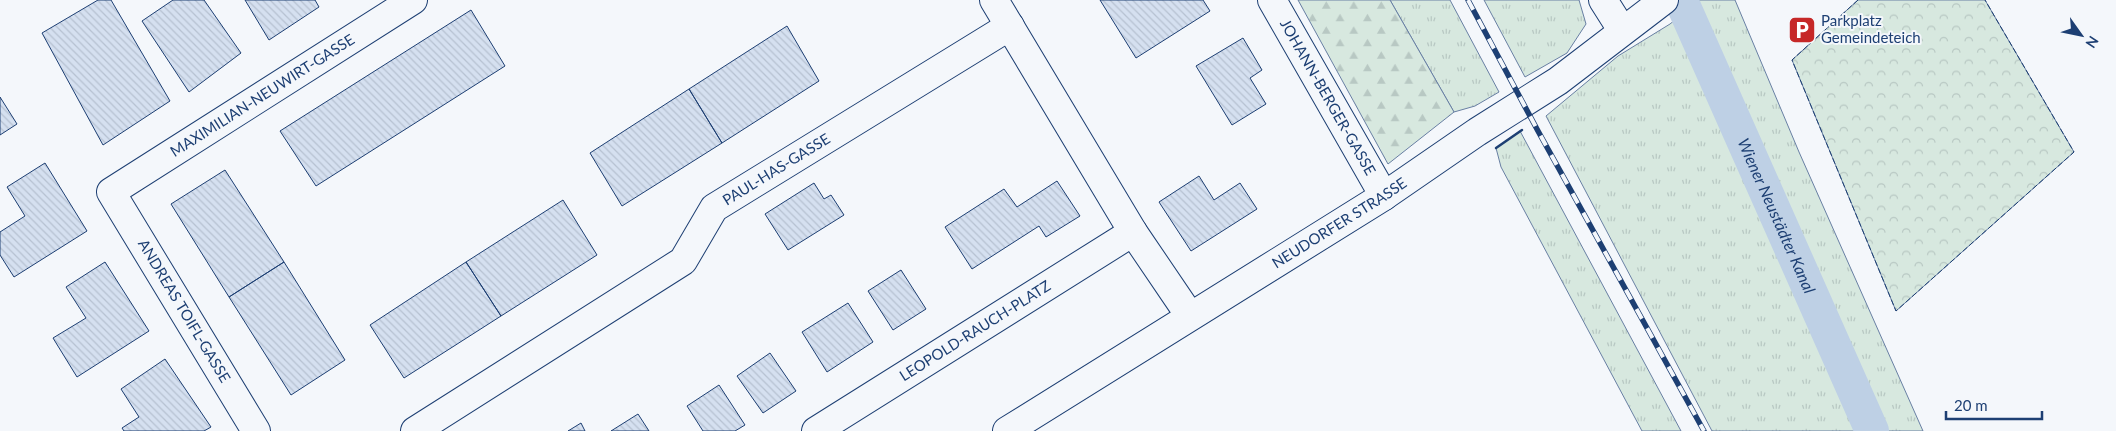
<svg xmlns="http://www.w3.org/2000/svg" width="2116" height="431" font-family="Lato,sans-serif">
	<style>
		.grass { fill: url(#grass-tufts); stroke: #687fa3 }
		.forest { fill: url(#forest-firs); stroke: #687fa3 }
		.park { fill: url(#park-crowns); stroke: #687fa3 }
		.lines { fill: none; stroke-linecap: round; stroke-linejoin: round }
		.canal { stroke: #bed0e5; stroke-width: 34 }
		.building { fill: url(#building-back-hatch); stroke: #1d3f73 }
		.street-casing { stroke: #1d3f73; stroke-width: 30 }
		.street { stroke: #f4f7fb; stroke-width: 28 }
		.rail-casing { stroke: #1d3f73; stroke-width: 5.5 }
		.rail { stroke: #f4f7fb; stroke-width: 4; stroke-dasharray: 11; stroke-linecap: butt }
		.fence { stroke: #1d3f73; stroke-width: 1; stroke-dasharray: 6 2.5; stroke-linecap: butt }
		.wall { stroke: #1d3f73; stroke-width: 2.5 }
		.labels { text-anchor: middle; stroke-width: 4; stroke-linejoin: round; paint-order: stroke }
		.poi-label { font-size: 15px; fill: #1d3f73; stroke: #f4f7fb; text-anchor: start }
		.street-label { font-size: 15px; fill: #1d3f73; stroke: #f4f7fb }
		.water-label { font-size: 16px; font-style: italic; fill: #1d3f73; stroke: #f4f7fb }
	</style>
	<defs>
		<pattern id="grass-tufts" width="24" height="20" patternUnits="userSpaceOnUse" patternTransform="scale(1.25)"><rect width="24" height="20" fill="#d7e8df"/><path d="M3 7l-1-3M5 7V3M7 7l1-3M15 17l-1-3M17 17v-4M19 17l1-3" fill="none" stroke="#b8c8c3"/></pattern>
		<pattern id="forest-firs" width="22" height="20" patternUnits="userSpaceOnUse" patternTransform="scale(1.25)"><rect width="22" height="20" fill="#d7e8df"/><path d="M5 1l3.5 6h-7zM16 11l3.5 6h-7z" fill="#b8c8c3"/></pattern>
		<pattern id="park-crowns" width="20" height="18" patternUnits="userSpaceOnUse" patternTransform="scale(1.25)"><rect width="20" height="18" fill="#d7e8df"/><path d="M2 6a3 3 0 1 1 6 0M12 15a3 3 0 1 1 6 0" fill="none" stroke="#b8c8c3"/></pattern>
		<pattern id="building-back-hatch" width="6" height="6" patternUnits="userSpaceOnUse" patternTransform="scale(1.25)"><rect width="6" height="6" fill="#d5e0f0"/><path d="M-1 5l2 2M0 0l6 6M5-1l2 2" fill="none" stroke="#b6c1d1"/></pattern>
	</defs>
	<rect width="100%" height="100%" fill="#f4f7fb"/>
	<!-- grass -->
	<path class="grass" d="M 1390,0 L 1450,0 L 1499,92 L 1475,106 L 1454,112 Z
		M 1484,0 L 1579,0 L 1586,24 L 1567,53 L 1525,77 Z
		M 1700,0 L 1735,0 L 1799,152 L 1923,431 L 1712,431 L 1546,116 L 1618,56 L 1670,24 Z
		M 1520,131 L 1681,431 L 1642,431 L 1501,167 L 1496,148 Z"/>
	<!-- forest -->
	<path class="forest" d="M 1298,0 L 1390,0 L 1454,112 L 1388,164 Z"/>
	<!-- park -->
	<path class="park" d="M 1858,0 L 1985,0 L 2074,152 L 1896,311 L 1792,60 Z"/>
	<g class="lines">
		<!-- canal -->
		<path class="canal" id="s1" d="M 1681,0 L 1872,431"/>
	</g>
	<!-- building -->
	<path class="building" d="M 98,0 L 111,0 L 170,101 L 103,145 L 42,33 Z
		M 173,0 L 204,0 L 241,53 L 189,92 L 142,21 Z
		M 245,0 L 315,0 L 319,7 L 269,40 Z
		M 1100,0 L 1203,0 L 1210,11 L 1136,58 Z
		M 471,10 L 505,66 L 316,186 L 280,131 Z
		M 787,26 L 819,81 L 722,143 L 689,89 Z
		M 1243,38 L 1262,70 L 1250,78 L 1266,104 L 1232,125 L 1196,66 Z
		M 689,89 L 722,143 L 622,206 L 590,153 Z
		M 0,97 L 17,124 L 0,135 Z
		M 45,163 L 87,231 L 14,277 L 0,255 L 0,232 L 25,216 L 7,187 Z
		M 225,170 L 284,262 L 229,297 L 171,204 Z
		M 1199,176 L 1214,200 L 1240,183 L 1257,209 L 1191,251 L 1159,202 Z
		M 1057,181 L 1080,216 L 1046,237 L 1039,226 L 972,269 L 945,227 L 1004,189 L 1017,207 Z
		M 814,183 L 824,199 L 831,195 L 844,215 L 788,250 L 765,214 Z
		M 563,200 L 597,255 L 501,316 L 466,262 Z
		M 105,262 L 149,331 L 77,377 L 53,338 L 86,318 L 66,287 Z
		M 284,262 L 345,360 L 291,395 L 229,297 Z
		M 466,262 L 501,316 L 404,378 L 370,325 Z
		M 901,270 L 926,309 L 893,330 L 868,291 Z
		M 848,303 L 873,342 L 827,372 L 802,332 Z
		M 770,353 L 796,391 L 763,413 L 737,376 Z
		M 165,359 L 211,427 L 204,431 L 124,431 L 122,428 L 139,417 L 121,389 Z
		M 719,385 L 745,425 L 735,431 L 703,431 L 687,406 Z
		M 638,414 L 649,431 L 611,431 Z
		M 581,423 L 585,431 L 568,431 Z"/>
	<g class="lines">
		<!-- street casing -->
		<g class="street-casing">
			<g id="street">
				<path d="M 994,0 L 1133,232 L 1190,316"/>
				<path id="s2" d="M 1272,0 L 1384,196"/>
				<path d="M 1603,0 L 1622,30"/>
				<path id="s3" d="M 256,431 L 111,192 L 413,0"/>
				<path id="s4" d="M 415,431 L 683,261 L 714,208 L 1010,26"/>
				<path id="s5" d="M 816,431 L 1133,232"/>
				<path id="s6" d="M 1007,431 L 1384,196 L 1477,132 L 1558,81 L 1664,0"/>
			</g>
		</g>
		<!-- street -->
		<use href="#street" class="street"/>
		<!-- rail casing -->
		<g class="rail-casing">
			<path id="rail" d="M 1468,0 L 1538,131 L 1704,431"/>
		</g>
		<!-- rail -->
		<use href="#rail" class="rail"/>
		<!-- fence -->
		<path class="fence" d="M 1858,0 L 1792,60 L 1896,311 L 2074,152 L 1985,0"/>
		<!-- wall -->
		<path class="wall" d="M 1496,148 L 1522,130"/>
	</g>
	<!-- icons -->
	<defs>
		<g id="parking-square" transform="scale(1.4375)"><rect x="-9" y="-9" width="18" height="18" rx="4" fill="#c62828" stroke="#f4f7fb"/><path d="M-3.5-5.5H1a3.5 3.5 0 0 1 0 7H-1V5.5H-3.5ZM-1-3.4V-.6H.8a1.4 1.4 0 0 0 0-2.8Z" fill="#fff"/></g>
	</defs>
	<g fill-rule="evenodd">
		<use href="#parking-square" x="1802" y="30"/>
	</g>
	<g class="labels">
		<!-- poi labels -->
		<g class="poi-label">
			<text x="1821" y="26">Parkplatz<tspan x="1821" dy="17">Gemeindeteich</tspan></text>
		</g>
		<!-- street labels -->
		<g class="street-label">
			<text dy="5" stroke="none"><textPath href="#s3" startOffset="459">MAXIMILIAN-NEUWIRT-GASSE</textPath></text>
			<text dy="5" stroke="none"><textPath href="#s2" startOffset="112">JOHANN-BERGER-GASSE</textPath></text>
			<text dy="5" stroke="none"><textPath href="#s4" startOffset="452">PAUL-HAS-GASSE</textPath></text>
			<text dy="5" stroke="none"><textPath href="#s6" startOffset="392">NEUDORFER STRASSE</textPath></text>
			<text transform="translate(184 311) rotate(59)" y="5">ANDREAS TOIFL-GASSE</text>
			<text dy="5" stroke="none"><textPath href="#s5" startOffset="188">LEOPOLD-RAUCH-PLATZ</textPath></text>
		</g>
		<!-- water labels -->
		<g class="water-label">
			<text dy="6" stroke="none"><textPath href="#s1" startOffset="236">Wiener Neustädter Kanal</textPath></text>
		</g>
	</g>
	<!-- north arrow -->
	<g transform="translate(2081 35) rotate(123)" stroke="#f4f7fb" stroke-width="4" paint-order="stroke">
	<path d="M0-4L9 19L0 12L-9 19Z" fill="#1d3f73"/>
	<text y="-8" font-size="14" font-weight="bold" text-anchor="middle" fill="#1d3f73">N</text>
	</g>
	<!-- scale -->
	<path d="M1946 411v8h96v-8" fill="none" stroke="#1d3f73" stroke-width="2.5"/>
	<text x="1954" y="411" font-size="15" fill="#1d3f73" stroke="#f4f7fb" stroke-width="4" paint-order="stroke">20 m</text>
</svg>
